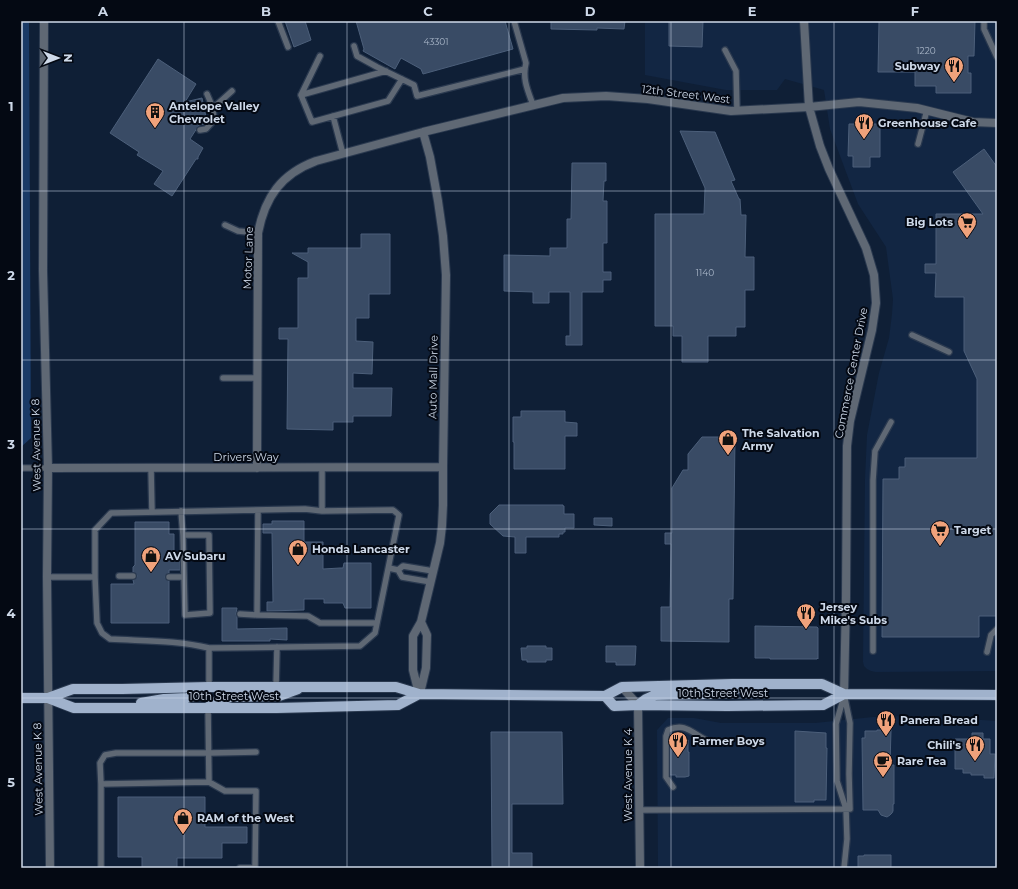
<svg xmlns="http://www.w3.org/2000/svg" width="1018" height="889" font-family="Montserrat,sans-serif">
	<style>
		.built { fill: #122643 }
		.green { fill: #1a3a66 }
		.building { fill: #394b65; stroke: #4c5f7a }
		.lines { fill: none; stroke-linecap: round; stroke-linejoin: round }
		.service-casing { stroke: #2a394f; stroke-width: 8 }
		.minor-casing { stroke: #2a394f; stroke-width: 10 }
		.tertiary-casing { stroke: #2a394f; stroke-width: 10 }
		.primary-casing { stroke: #2a394f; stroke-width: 12 }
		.service { stroke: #5f6874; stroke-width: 5.5 }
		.minor { stroke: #5f6874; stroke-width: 8 }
		.tertiary { stroke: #5f6874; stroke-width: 8 }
		.primary { stroke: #a0b2cc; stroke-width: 10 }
		.grid { fill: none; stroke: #ced9e9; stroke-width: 1; stroke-opacity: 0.55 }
		.labels { text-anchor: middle; stroke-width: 4; stroke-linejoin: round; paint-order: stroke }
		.number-label { font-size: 9px; fill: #a9b6c8 }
		.poi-label { font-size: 11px; font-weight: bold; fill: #ced9e9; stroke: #040913; text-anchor: start }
		.street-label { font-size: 11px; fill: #ced9e9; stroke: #040913 }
		.neatline { fill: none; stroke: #ced9e9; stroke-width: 1.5 }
		.grid-label { font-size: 13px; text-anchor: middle; font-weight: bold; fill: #ced9e9 }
	</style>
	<rect width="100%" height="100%" fill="#0f1f36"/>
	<!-- built -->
	<path class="built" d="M 645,21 L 997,21 L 997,671 L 876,672 L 871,671 L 867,669 L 864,666 L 863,662 L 865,479 L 867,435 L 879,373 L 889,338 L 892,314 L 893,299 L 886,247 L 858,204 L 830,129 L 824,90 L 785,79 L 777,90 L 726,90 L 645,75 Z
		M 904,716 L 937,717 L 997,721 L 997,868 L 658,868 L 657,730 L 668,718 L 694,718 L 721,723 L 815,723 L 873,717 Z"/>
	<!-- green -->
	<path class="green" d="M 21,21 L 29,21 L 31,438 L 21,447 Z"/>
	<!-- building -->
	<path class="building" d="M 285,21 L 305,21 L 311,40 L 294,47 Z
		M 356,21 L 505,21 L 513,49 L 423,74 L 421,69 L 401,58 L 395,69 L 363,51 L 364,49 Z
		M 551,21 L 625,21 L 624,29 L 597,28 L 597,30 L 551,29 Z
		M 669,21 L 703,21 L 702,47 L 669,46 Z
		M 879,21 L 975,21 L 974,56 L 968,56 L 968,73 L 971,73 L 971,93 L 936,93 L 936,86 L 915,86 L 915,72 L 878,72 Z
		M 158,59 L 196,84 L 185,102 L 202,98 L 207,122 L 205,124 L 199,125 L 190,139 L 203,148 L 198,157 L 198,159 L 196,159 L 172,196 L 154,184 L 163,171 L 137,155 L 139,152 L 110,133 Z
		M 849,124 L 880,124 L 880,157 L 870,157 L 870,167 L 853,167 L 853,156 L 848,156 Z
		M 680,131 L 715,132 L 735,180 L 731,181 L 739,199 L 740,199 L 741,215 L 746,215 L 745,257 L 754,257 L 754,290 L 745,290 L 745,327 L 736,327 L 736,336 L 708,336 L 708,362 L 682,362 L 682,336 L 673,336 L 673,326 L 655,326 L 655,214 L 704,214 L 705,188 Z
		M 984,149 L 997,167 L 997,616 L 979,616 L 979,637 L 882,637 L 883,479 L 899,479 L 899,467 L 905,467 L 905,458 L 977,458 L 977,379 L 964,351 L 964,297 L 935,297 L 936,273 L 925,273 L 925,264 L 936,264 L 936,214 L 983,214 L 953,172 Z
		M 572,163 L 606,163 L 606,181 L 604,181 L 603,201 L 607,201 L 607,243 L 603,243 L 603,272 L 611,272 L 611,280 L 603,280 L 603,292 L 582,292 L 582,345 L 566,345 L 566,336 L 570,336 L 570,292 L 549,292 L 549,303 L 533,303 L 533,292 L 504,291 L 504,255 L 550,256 L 550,248 L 567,248 L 567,219 L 571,219 Z
		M 361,234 L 390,234 L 390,294 L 369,294 L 369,318 L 356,318 L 356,341 L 373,342 L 372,374 L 353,373 L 353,388 L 392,388 L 391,416 L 353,416 L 353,422 L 333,422 L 333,430 L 287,429 L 288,339 L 279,339 L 279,328 L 298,328 L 298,278 L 308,278 L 308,262 L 292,253 L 308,253 L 308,248 L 361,248 Z
		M 521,411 L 565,411 L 565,422 L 577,423 L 577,436 L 565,436 L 565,469 L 514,469 L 514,442 L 513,442 L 513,417 L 521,417 Z
		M 702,437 L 735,437 L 733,599 L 729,599 L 729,642 L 661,641 L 661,607 L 670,607 L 671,544 L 665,544 L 665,533 L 672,533 L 672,488 L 683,470 L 688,470 L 688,454 Z
		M 499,505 L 563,505 L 563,506 L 564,506 L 564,514 L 574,514 L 574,528 L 565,528 L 565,532 L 563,532 L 563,534 L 559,534 L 559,537 L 526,537 L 526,553 L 515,553 L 515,537 L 503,536 L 490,524 L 490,514 Z
		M 594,518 L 612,518 L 612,526 L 594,525 Z
		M 272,521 L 304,521 L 304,542 L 323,542 L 323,569 L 340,568 L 343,568 L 344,563 L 371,563 L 371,608 L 345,608 L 343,603 L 324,603 L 324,599 L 304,599 L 304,610 L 267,611 L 267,602 L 273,602 L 272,533 L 263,533 L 263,524 L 272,524 Z
		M 135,522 L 169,522 L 169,534 L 174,534 L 174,553 L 179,553 L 180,570 L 169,570 L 169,573 L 167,574 L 165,577 L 166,579 L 169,581 L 169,623 L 111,623 L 111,584 L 134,584 L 133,580 L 136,578 L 137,576 L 136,574 L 133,572 L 133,567 L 135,565 Z
		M 222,608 L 237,608 L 236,614 L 237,617 L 237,629 L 287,628 L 287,640 L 270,639 L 270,641 L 222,641 Z
		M 755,626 L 817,627 L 818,628 L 818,659 L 817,658 L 817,659 L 770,659 L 770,658 L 755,658 Z
		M 527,646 L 546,646 L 546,648 L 552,648 L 552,660 L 546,660 L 546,662 L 527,662 L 527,660 L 522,660 L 521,648 L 527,648 Z
		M 606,646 L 636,646 L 635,665 L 616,665 L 616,662 L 606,662 Z
		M 877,730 L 891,730 L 890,765 L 894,765 L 894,804 L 893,804 L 893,811 L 892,813 L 890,815 L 887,817 L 881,815 L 878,810 L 863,810 L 862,738 L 865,738 L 865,731 L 877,731 Z
		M 795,731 L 826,733 L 826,748 L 827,748 L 826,800 L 814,800 L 814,802 L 795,802 Z
		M 491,732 L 562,732 L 563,804 L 512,804 L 512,853 L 532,853 L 532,868 L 492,868 Z
		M 972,733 L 983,733 L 983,739 L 990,739 L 990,754 L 995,754 L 994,778 L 984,778 L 984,775 L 971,775 L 971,773 L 963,773 L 963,769 L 955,769 L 955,739 L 972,739 Z
		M 680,735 L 680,740 L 688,740 L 688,752 L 689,752 L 689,776 L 685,777 L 676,777 L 676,775 L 670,775 L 670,743 Z
		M 118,797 L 205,797 L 205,827 L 247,827 L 247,843 L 222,843 L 222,858 L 177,858 L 177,868 L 142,868 L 142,857 L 118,857 Z
		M 864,855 L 891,855 L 891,867 L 890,867 L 890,868 L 858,868 L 858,856 L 864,856 Z"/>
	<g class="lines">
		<!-- service casing -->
		<g class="service-casing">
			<path id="service" d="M 278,21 L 288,47
				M 514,21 L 526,63 C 522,79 528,91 533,105
				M 984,21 L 984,29 L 997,57
				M 354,46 L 357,56 L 377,67 L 414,85 L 417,96 L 525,69
				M 725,50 L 736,71 L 737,111
				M 386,71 L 301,95 L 312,122 L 388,101 L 402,79
				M 301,95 L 320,56
				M 213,108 L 232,91
				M 333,116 L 343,154
				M 200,130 L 206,129 L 214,120 L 213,108 L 207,94
				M 918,144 L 927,110
				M 225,225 L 238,231 L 258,233
				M 912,335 L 949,352
				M 223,378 L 257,378
				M 21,468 L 48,468
				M 151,468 L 152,512
				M 258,510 L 257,615 L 308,616 L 320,623 L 377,623
				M 181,511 L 183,535 L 185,615 L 210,613 L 209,535 L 183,535
				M 322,511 L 305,509 L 111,513 L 95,530 L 95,577 L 97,623 L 102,633 L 110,639 C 143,641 177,640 209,648 L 360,646 L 375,633 L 399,515 L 393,510 L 322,511 L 322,467
				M 389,568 L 398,570 L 403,566 L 433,571
				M 398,570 L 402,577 L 431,582
				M 119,576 L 133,576
				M 47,577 L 95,577
				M 169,577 L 184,577
				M 240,614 L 257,615
				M 209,648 L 209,687
				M 873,651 L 873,480 L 875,451 L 891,422
				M 987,652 L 991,635 L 997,629
				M 276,687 L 277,647
				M 844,696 L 836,724 L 837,781 L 846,809 L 847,839 L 844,868
				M 209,782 L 225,791 L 256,791 L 255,868 L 240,868
				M 101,784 L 100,763 L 105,755 L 116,753 L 210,753 L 256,752
				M 673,787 L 666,777 L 666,736 L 668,730 C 685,722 692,733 706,740
				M 639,810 L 850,809 L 849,774 L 850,723 L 844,694
				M 101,868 L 101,784 L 209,782 L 208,707"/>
		</g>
		<!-- minor casing -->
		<g class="minor-casing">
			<path id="minor" d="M 622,687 L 638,705 L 640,868"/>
		</g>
		<!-- tertiary casing -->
		<g class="tertiary-casing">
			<path id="tertiary" d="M 44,21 L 43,271 L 48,468 L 47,577 L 50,868
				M 804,21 L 809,107 L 820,146 L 829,169 L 866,248 L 874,275 L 876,303 L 872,330 L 850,421 L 847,446 L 846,598 L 844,694
				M 48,468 L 443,467
				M 257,468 L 258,233 C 265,197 281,174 316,161 L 423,132 L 563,98 L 606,96 L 648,99 L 731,111 L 809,107 L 859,102 L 917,108 L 973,122 L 997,123
				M 420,693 L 426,668 L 427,635 L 421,622
				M 419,694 L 413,670 L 413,636 L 421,622 L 440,543 L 442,526 L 443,505 L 443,467 L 446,275 L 443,236 L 438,201 L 430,157 L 423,132"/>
		</g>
		<!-- primary casing -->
		<g class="primary-casing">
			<path id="primary" d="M 605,696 L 614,706 L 638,705 L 727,706 L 823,705 L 844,694
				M 21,698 L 48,698 L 73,689 L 122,689 L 209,687 L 396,687 L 419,694 L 605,696 L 622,687 L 732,684 L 822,684 L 844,694 L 997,695
				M 48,698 L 74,708 L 277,708 L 398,705 L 419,694
				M 141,703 L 164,699 L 187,698 L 197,695 L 209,687
				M 638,705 L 646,699 L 655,695 L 709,694 L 730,692 L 745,685
				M 208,707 L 220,700 L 232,697 L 279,696 L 298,689"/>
		</g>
		<!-- service -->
		<use href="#service" class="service"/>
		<!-- minor -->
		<use href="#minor" class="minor"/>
		<!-- tertiary -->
		<use href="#tertiary" class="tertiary"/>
		<!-- primary -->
		<use href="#primary" class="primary"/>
	</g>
	<!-- grid -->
	<path class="grid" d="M 184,21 L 184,868M 347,21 L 347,868M 509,21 L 509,868M 671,21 L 671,868M 834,21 L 834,868M 21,191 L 997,191M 21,360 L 997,360M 21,529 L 997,529M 21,698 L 997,698"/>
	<!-- icons -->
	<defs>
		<g id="restaurant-pin" transform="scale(1)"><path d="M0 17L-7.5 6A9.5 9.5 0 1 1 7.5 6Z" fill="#f0a27b" stroke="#040913"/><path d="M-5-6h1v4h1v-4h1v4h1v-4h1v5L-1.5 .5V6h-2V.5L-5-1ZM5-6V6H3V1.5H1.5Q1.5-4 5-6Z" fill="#111"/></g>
		<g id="building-pin" transform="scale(1)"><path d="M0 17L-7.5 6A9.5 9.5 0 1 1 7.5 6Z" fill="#f0a27b" stroke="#040913"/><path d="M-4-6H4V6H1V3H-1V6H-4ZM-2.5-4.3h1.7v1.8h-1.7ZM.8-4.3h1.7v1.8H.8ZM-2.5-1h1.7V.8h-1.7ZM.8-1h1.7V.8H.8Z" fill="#111"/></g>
		<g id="supermarket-pin" transform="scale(1)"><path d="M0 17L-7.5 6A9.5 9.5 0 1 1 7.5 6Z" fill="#f0a27b" stroke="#040913"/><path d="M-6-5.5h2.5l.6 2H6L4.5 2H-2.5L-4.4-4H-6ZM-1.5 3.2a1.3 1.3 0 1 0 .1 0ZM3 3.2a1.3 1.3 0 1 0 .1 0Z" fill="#111"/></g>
		<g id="shop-pin" transform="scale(1)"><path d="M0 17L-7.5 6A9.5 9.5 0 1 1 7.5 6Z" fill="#f0a27b" stroke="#040913"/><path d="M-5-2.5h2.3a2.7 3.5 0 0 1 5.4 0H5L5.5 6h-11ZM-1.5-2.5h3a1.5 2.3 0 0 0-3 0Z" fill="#111"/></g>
		<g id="cafe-pin" transform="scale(1)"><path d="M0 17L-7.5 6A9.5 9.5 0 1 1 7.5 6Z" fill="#f0a27b" stroke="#040913"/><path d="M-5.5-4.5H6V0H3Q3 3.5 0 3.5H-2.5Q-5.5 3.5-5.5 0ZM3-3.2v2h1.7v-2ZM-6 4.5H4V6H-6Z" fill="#111"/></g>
	</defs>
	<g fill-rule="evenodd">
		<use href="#restaurant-pin" x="954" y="66"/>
		<use href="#building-pin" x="155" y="112"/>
		<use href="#restaurant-pin" x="864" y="123"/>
		<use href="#supermarket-pin" x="967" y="222"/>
		<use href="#shop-pin" x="728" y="439"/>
		<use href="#supermarket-pin" x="940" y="530"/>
		<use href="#shop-pin" x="298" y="549"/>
		<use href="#shop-pin" x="151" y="556"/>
		<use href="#restaurant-pin" x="806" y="613"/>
		<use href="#restaurant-pin" x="886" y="720"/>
		<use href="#restaurant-pin" x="678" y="741"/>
		<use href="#restaurant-pin" x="975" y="745"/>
		<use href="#cafe-pin" x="883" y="761"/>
		<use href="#shop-pin" x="183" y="818"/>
	</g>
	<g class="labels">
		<!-- number labels -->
		<g class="number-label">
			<text x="436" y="45">43301</text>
			<text x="926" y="54">1220</text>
			<text x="705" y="276">1140</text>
		</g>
		<!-- poi labels -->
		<g class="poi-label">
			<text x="940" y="70" text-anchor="end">Subway</text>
			<text x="169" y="110">Antelope Valley<tspan x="169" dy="13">Chevrolet</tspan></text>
			<text x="878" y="127">Greenhouse Cafe</text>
			<text x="953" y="226" text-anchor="end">Big Lots</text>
			<text x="742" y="437">The Salvation<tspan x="742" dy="13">Army</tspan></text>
			<text x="954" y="534">Target</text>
			<text x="312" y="553">Honda Lancaster</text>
			<text x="165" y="560">AV Subaru</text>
			<text x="820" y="611">Jersey<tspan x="820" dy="13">Mike's Subs</tspan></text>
			<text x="900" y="724">Panera Bread</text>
			<text x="692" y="745">Farmer Boys</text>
			<text x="961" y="749" text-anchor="end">Chili's</text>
			<text x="897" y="765">Rare Tea</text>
			<text x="197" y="822">RAM of the West</text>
		</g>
		<!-- street labels -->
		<g class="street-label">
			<text transform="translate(686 94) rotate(7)" y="4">12th Street West</text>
			<text transform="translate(248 258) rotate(-88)" y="4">Motor Lane</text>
			<text transform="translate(851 373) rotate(-79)" y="4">Commerce Center Drive</text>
			<text transform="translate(433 377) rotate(-89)" y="4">Auto Mall Drive</text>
			<text transform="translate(36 445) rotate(-91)" y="4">West Avenue K 8</text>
			<text x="246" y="461">Drivers Way</text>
			<text x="723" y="697">10th Street West</text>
			<text x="234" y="700">10th Street West</text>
			<text transform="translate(38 769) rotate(-91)" y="4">West Avenue K 8</text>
			<text transform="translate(628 775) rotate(-90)" y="4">West Avenue K 4</text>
		</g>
	</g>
	<!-- border -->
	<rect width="1018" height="889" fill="none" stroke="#040913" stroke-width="44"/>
	<!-- north arrow -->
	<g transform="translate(58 58) rotate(90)" stroke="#040913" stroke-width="3" paint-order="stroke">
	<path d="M0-3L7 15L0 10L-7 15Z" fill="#ced9e9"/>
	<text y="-6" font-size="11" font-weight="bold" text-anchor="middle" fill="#ced9e9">N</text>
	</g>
	<rect x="22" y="22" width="974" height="845" class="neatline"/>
	<g class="grid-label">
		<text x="103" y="16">A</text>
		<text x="266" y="16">B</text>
		<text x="428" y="16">C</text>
		<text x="590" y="16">D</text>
		<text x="752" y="16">E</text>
		<text x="915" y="16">F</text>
		<text x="11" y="111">1</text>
		<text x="11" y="280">2</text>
		<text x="11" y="449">3</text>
		<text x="11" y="618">4</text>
		<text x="11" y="787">5</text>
	</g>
</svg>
